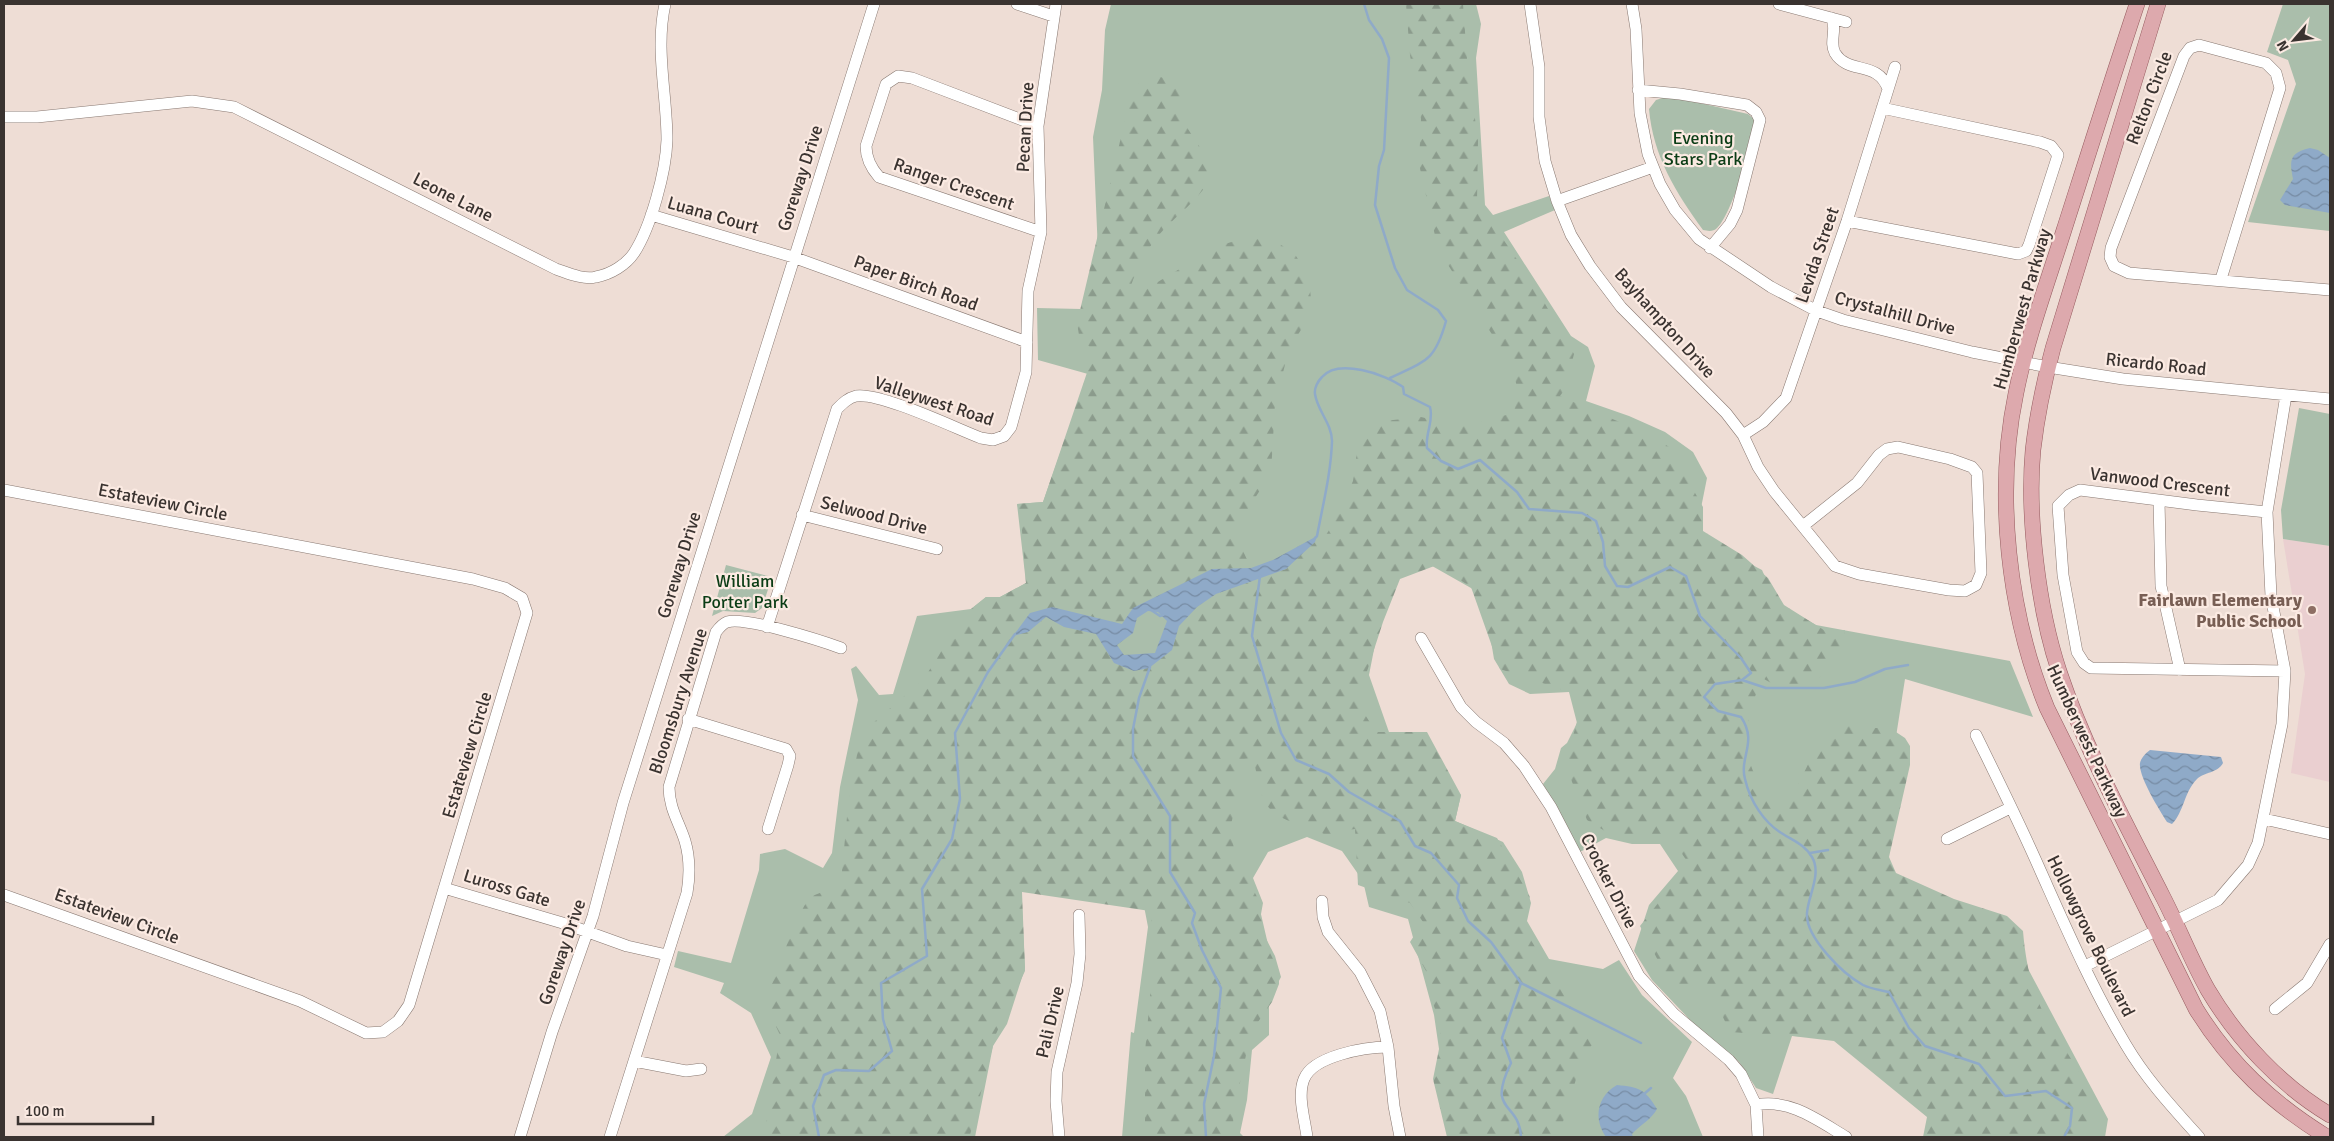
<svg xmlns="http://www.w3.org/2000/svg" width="2334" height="1141" font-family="Signika,sans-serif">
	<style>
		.education { fill: #eacfd0 }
		.green { fill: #aabeab }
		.forest { fill: url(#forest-firs) }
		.water { fill: url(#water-waves); fill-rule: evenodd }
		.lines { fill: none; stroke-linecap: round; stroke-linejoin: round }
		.stream { stroke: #8faac8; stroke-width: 2.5 }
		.minor-casing { stroke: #887871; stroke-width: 12 }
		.major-casing { stroke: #955a5e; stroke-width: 16 }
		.minor { stroke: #fff; stroke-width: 11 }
		.major { stroke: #dda9ad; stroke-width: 15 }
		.education-dot { fill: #8d6e63; stroke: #fbeae2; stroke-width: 2 }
		.labels { text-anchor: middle; stroke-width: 4.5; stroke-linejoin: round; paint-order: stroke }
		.street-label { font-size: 18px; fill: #3a3330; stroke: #fbeae2 }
		.park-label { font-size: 18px; fill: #0a3c15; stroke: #fbeae2 }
		.education-label { font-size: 18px; font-weight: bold; fill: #785e54; stroke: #fbeae2; text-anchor: end }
	</style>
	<defs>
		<pattern id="forest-firs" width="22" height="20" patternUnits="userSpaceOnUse" patternTransform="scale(1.25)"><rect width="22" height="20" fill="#aabeab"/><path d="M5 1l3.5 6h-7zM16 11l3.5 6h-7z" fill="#8b9b8c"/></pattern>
		<pattern id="water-waves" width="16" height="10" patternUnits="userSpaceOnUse" patternTransform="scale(1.25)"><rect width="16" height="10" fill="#8faac8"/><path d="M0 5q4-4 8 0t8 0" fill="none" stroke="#768ba3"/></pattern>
	</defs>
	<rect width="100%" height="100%" fill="#eeddd5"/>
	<!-- education -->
	<path class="education" d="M 2283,539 L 2330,546 L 2330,782 L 2291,773 L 2305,674 Z"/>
	<!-- green -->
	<path class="green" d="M 1111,4 L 1476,4 L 1481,24 L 1476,58 L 1485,205 L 1493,215 L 1549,196 L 1555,210 L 1504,232 L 1571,336 L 1588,347 L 1595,366 L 1586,401 L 1629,416 L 1665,432 L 1693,452 L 1707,478 L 1698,523 L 1709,543 L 1762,570 L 1776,602 L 1816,625 L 2010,661 L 2033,717 L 1905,679 L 1874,878 L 2026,965 L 2108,1119 L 2105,1137 L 1923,1137 L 1927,1117 L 1834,1041 L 1792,1036 L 1773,1094 L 1756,1088 L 1739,1062 L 1694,1024 L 1652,980 L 1634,951 L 1649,905 L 1678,871 L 1660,844 L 1632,844 L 1606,838 L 1580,852 L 1543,784 L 1555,769 L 1561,748 L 1567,743 L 1577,723 L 1569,692 L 1530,694 L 1509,684 L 1494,659 L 1487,617 L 1478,592 L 1418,558 L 1387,583 L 1369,675 L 1390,735 L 1461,795 L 1455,821 L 1503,842 L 1522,872 L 1531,903 L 1527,921 L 1549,959 L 1603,969 L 1619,960 L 1642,995 L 1692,1042 L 1673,1078 L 1686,1096 L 1703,1137 L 1452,1137 L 1434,1015 L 1408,919 L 1369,907 L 1363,881 L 1342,851 L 1307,837 L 1268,852 L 1253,878 L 1263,903 L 1259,925 L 1275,956 L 1281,977 L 1269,1000 L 1269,1035 L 1252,1050 L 1247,1100 L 1240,1133 L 1244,1137 L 1122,1137 L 1131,1032 L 1134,1033 L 1148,927 L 1144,906 L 1021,885 L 1025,968 L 1007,1024 L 993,1046 L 975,1137 L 723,1137 L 752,1114 L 771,1057 L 751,1013 L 720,993 L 724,983 L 674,967 L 678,951 L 731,963 L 759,870 L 760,854 L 785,849 L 823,868 L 832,853 L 840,787 L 858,700 L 851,669 L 856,666 L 879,695 L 893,694 L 917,616 L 971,609 L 986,597 L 1000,597 L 1026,583 L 1017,504 L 1043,502 L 1088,374 L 1038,360 L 1037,308 L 1081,309 L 1098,252 L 1093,137 L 1102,90 L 1105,30 Z
		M 2283,4 L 2330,4 L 2330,231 L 2248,222 L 2296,84 L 2288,60 L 2267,52 Z
		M 1669,96 L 1748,114 L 1754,119 C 1754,122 1755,127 1755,130 C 1753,146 1729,219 1717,228 C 1713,232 1708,231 1703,230 C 1676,193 1653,156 1649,109 L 1656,100 Z
		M 2299,408 L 2330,414 L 2330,546 L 2283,539 L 2281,510 Z
		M 726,565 L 772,577 L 762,608 L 755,613 L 723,611 L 712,616 Z"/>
	<!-- forest -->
	<path class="forest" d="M 1406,4 L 1463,4 L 1467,59 L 1478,141 L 1477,201 L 1533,283 L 1574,354 L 1565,389 L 1560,396 L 1656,438 L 1669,447 L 1703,507 L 1703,531 L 1742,555 L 1768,578 L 1784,605 L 1827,632 L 1845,630 L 1838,660 L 1819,678 L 1795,690 L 1782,689 L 1764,679 L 1759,686 L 1750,710 L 1744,747 L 1753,771 L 1775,805 L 1787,803 C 1802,784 1814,742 1831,730 C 1836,727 1844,725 1850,724 L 1860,728 L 1890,728 L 1905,738 L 1910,746 L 1910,765 L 1889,857 L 1896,873 L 1954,899 L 2007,916 L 2023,931 C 2025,955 2029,978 2038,1001 C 2052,1036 2082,1066 2091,1103 C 2092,1110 2089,1128 2089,1137 L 1926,1137 L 1930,1115 L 1841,1039 L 1730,1032 L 1706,981 L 1673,989 L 1640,926 L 1689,864 L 1669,835 L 1613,836 L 1587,820 L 1565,764 L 1584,697 L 1500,669 L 1471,587 L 1437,565 L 1400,579 L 1383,622 L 1357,702 L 1376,732 L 1427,732 L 1461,795 L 1455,821 L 1497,838 L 1530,897 L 1519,920 L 1593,1044 L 1583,1056 L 1560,1132 L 1562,1137 L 1447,1137 L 1433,1079 L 1441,1039 L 1440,1024 L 1430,994 L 1431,980 L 1410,942 L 1423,922 L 1410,903 L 1358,885 L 1355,829 L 1340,831 L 1330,839 C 1322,831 1313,829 1302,826 C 1257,811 1263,797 1253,758 L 1244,759 L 1237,783 L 1235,809 L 1231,824 L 1232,840 L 1236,855 L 1257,897 L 1270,953 L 1279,971 L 1279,984 L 1272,1002 L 1251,1032 L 1233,1115 L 1234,1137 L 1145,1137 L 1145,1052 L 1155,943 L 1150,911 L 1022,892 L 1025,971 L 996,1034 L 970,1135 L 961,1137 L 764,1137 L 780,1035 L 765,1003 C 772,985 799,906 811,897 C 821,891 831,891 841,882 L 848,806 L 858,749 L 873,723 L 924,679 L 950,636 L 971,609 L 986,597 L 1000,597 L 1026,583 L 1021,517 L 1017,504 L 1043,502 L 1094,352 L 1079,335 L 1077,323 L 1131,95 C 1143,71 1158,74 1180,84 L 1182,120 L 1215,170 C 1200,202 1176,213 1155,240 C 1144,254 1136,271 1130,288 L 1141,292 L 1218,246 L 1245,238 L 1276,241 L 1296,256 L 1309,276 L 1311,300 L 1304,325 L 1289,349 L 1275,404 L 1271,473 L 1239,523 L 1235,534 L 1251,568 L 1212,569 L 1122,624 L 1051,607 L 1028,632 L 1046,617 L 1064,627 L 1096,634 L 1114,663 L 1172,650 L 1179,626 L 1197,607 L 1216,594 L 1286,569 L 1315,542 L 1326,535 L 1336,519 L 1353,481 L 1358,444 L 1367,431 L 1384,421 L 1421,417 L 1446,423 L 1474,424 L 1513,413 L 1519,395 L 1513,371 L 1500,347 L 1438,249 L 1419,164 L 1421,119 L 1410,55 Z"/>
	<!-- water -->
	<path class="water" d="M 2310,148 L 2318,150 L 2330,158 L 2330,213 L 2285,205 L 2280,200 L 2293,179 C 2289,159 2290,153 2310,148 Z
		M 1317,536 L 1315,542 L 1286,569 L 1216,594 L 1197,607 L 1179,626 L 1172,650 L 1149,668 L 1134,671 L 1114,663 L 1096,634 L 1064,627 L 1046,617 L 1028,632 L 1013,636 L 1030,613 L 1052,607 L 1122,624 L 1133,608 L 1212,569 L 1251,568 L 1273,560 ZM 1148,611 L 1158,612 L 1167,621 L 1155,653 L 1124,655 L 1117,645 L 1133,633 L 1137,618 Z
		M 2150,750 L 2221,757 L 2223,763 C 2218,773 2204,772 2197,779 C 2184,792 2184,812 2172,824 L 2167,822 C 2160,811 2138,776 2140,763 C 2141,758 2146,753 2150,750 Z
		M 1617,1085 C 1639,1087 1645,1089 1657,1109 C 1652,1119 1640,1125 1632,1134 L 1633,1137 L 1606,1137 C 1593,1119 1597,1096 1617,1085 Z"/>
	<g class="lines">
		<!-- stream -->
		<path class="stream" d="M 1364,4 L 1369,20 L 1382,39 L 1389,58 L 1384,150 L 1379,166 L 1375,205 L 1395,268 L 1407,290 L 1438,310 L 1446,321 C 1435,361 1426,361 1390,378
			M 1315,538 L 1317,536 C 1323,504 1331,473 1332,441 C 1332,424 1317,410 1315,394 C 1314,388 1318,381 1322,377 C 1338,358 1385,374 1403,387 L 1404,394 L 1430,407 C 1434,422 1425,433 1427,448 L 1441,461 L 1458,469 L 1480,460 L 1517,492 L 1529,509 L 1582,513 L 1596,521 L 1603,542 L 1605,566 L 1617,586 L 1628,587 L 1670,567 L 1686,576 L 1700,616 L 1741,658 L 1751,673 L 1742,680
			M 1260,576 L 1252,636 L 1281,733 L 1296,760 L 1329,774 L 1349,792 L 1400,821 L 1415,846 L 1431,853 L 1459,885 L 1457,898 L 1468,921 L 1491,942 L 1521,983 L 1641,1043
			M 1151,610 L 1160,616 L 1163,615
			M 1908,665 L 1885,669 L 1855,682 L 1824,688 L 1766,688 L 1742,680 L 1715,684 L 1704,697 L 1718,711 L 1741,717 C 1758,742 1739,757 1745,779 C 1750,801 1764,823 1783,834 C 1794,841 1805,845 1812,857 C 1822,874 1808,896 1807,913 C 1805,937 1843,974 1863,985 C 1871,989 1881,990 1889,992 L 1909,1028 L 1925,1046 L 1979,1064 L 2005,1096 L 2046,1091 L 2072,1108 L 2070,1126 L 2064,1137
			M 1150,667 L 1139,698 L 1133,729 L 1133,756 L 1170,816 L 1170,872 L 1195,913 L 1192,923 L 1202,950 L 1221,988 L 1214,1056 L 1204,1104 L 1206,1137
			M 1810,853 L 1828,850
			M 1521,983 L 1502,1038 L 1511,1063 C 1486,1114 1519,1100 1521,1137
			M 1644,1094 L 1651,1088
			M 819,1137 L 813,1106 L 824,1075 L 836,1070 L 869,1071 L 892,1051 L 883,1019 L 881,983 L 927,956 L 922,889 L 952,839 L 960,799 L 955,733 L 988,672 L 1015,634"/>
		<!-- minor casing -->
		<g class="minor-casing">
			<path id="minor" d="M 1017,4 L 1053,16
				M 1530,4 L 1539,67 L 1539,117 L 1545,161 L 1557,201 L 1571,235 L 1590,266 L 1621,307 L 1726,413 L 1743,435 L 1758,467 L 1774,491 L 1835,566 L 1859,574 L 1949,590 L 1965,591 L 1976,585 L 1981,573 L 1977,473 L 1972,467 L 1950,459 L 1898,447 L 1887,449 L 1879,455 L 1857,483 L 1803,526
				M 1632,4 L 1636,29 L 1640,113 L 1648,154 L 1660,184 L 1675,210 L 1699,239 L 1771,287 L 1817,311 L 1843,320 L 1972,352 L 2048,367 L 2123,379 L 2330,399
				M 1779,4 L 1846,22
				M 1832,18 C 1837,30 1829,42 1835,53 C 1848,75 1878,60 1888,89
				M 1638,90 L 1680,94 L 1747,105 L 1756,112 L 1760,120 L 1737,210 L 1730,224 L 1710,248
				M 4,117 L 37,117 L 192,101 L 234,107 L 556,269 C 568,273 583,280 596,277 C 611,274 626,265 634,253 C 651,227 666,171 667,140 C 667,95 655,49 665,4
				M 1038,126 L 912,78 L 898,76 L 886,84 L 866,146 C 866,159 871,168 879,177 L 1041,232
				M 1557,201 L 1653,167
				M 651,215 L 793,257 L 1027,342
				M 1847,221 L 2018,254 L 2026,251 L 2029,245 L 2058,155 L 2051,146 L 2040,142 L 1882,108
				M 2221,279 L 2280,88 L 2276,73 L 2266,63 L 2199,45 L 2190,48 L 2184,56 L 2111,248 L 2110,257 L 2114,266 L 2129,273 L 2330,290
				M 1743,435 L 1763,422 L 1786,398 L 1847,221 L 1895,67
				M 4,490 L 473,579 L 505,588 L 522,598 L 527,613 L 409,1005 L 398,1021 L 383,1032 L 366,1033 L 300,1001 L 4,895
				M 2159,501 L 2161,586 L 2180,670
				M 2267,512 L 2197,505 L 2080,490 L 2069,495 L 2058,506 L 2063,575 L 2077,652 L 2084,663 L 2091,668 L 2285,671
				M 802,515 L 937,549
				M 767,627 L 837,409 C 843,403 848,398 856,396 C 880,392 955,428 981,438 L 993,440 L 1004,436 L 1011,427 L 1026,372 L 1028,291 L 1041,232 L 1038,126 L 1056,4
				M 1421,638 L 1461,707 L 1476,722 L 1504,743 L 1524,766 L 1551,807 L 1639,976 L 1674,1014 L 1729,1060 L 1741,1074 L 1756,1105 L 1758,1137
				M 688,719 L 786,749 L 790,756 L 788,765 L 768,829
				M 1976,735 C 1998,780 2021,826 2041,872 C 2067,930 2093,990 2126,1045 C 2146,1079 2173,1108 2199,1137
				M 2264,819 L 2330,834
				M 1947,839 L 2010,808
				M 444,888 L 566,924 L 627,946 L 667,955
				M 1322,901 L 1323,917 L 1328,932 L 1360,972 L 1380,1011 L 1388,1047 L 1394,1106 L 1400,1137
				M 2085,966 L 2218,900 L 2248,865 L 2258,843 L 2282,724 L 2285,671 L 2271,596 L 2267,512 L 2286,395
				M 2275,1009 L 2307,983 L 2330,944
				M 634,1061 L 686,1071 L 701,1069
				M 1756,1105 C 1789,1098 1819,1121 1846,1137
				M 520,1137 L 552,1032 L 593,916 L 623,803 L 874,4
				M 610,1137 L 687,893 C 690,875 690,858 685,841 C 679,822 669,808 669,787 L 716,632 C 719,628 722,624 727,622 C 744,616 822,641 841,648
				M 1059,1137 L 1056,1101 L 1057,1072 L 1077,983 L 1080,954 L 1079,915
				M 1307,1137 C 1305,1120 1297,1096 1304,1079 C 1313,1056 1365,1047 1388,1047"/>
		</g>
		<!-- major casing -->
		<g class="major-casing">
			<path id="major" d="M 2137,4 C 2112,79 2088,155 2064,230 C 2047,284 2027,338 2016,393 C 1995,494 2008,613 2047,708 L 2196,1009 C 2230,1064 2272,1103 2327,1137
				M 2158,4 L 2053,348 C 2044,382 2037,415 2033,450 C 2027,515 2038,608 2059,671 C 2085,749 2126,824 2163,897 C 2179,928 2191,960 2208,990 C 2237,1039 2281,1086 2330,1115"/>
		</g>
		<!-- minor -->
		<use href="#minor" class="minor"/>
		<!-- major -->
		<use href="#major" class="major"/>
	</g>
	<!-- markers -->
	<circle class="education-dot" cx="2312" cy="610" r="5"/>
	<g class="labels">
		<!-- street labels -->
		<g class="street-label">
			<text transform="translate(2149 98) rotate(-69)" y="6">Relton Circle</text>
			<text transform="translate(1025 127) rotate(-87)" y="6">Pecan Drive</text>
			<text transform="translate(800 178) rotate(-72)" y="6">Goreway Drive</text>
			<text transform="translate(954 184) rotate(19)" y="6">Ranger Crescent</text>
			<text transform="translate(453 197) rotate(27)" y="6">Leone Lane</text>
			<text transform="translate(713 215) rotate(16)" y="6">Luana Court</text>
			<text transform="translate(1817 255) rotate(-71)" y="6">Levida Street</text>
			<text transform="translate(916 283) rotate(20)" y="6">Paper Birch Road</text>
			<text transform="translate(2022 309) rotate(-74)" y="6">Humberwest Parkway</text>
			<text transform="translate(1895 313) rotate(15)" y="6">Crystalhill Drive</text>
			<text transform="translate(1665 323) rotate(48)" y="6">Bayhampton Drive</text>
			<text transform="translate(2156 364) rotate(6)" y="6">Ricardo Road</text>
			<text transform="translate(934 401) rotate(18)" y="6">Valleywest Road</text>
			<text transform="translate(2160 482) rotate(7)" y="6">Vanwood Crescent</text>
			<text transform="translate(163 502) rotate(11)" y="6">Estateview Circle</text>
			<text transform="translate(874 515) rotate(14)" y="6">Selwood Drive</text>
			<text transform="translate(679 565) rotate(-73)" y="6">Goreway Drive</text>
			<text transform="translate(678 701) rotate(-72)" y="6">Bloomsbury Avenue</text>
			<text transform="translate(2087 741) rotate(65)" y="6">Humberwest Parkway</text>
			<text transform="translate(467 755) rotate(-73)" y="6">Estateview Circle</text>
			<text transform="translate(1609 881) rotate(63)" y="6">Crocker Drive</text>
			<text transform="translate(507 888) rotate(17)" y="6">Luross Gate</text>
			<text transform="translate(117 916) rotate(20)" y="6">Estateview Circle</text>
			<text transform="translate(2091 936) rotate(64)" y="6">Hollowgrove Boulevard</text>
			<text transform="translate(562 952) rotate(-71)" y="6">Goreway Drive</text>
			<text transform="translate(1050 1022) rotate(-77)" y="6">Pali Drive</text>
		</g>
		<!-- park labels -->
		<g class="park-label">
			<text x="1703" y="144">Evening<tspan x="1703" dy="21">Stars Park</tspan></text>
			<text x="745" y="587">William<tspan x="745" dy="21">Porter Park</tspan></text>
		</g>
		<!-- education labels -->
		<g class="education-label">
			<text x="2302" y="606">Fairlawn Elementary<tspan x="2302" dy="21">Public School</tspan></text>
		</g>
	</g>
	<!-- border -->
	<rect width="2334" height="1141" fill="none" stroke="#3a3330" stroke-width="10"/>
	<!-- north arrow -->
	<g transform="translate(2294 40) rotate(242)" stroke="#fbeae2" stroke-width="4" paint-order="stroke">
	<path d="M0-4L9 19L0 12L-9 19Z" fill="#3a3330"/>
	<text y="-8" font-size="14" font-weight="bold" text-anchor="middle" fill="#3a3330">N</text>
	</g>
	<!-- scale -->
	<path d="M18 1116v8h135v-8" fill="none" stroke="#3a3330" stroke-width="2.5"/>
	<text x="25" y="1116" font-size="15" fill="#3a3330" stroke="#fbeae2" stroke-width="4" paint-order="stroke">100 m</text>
</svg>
